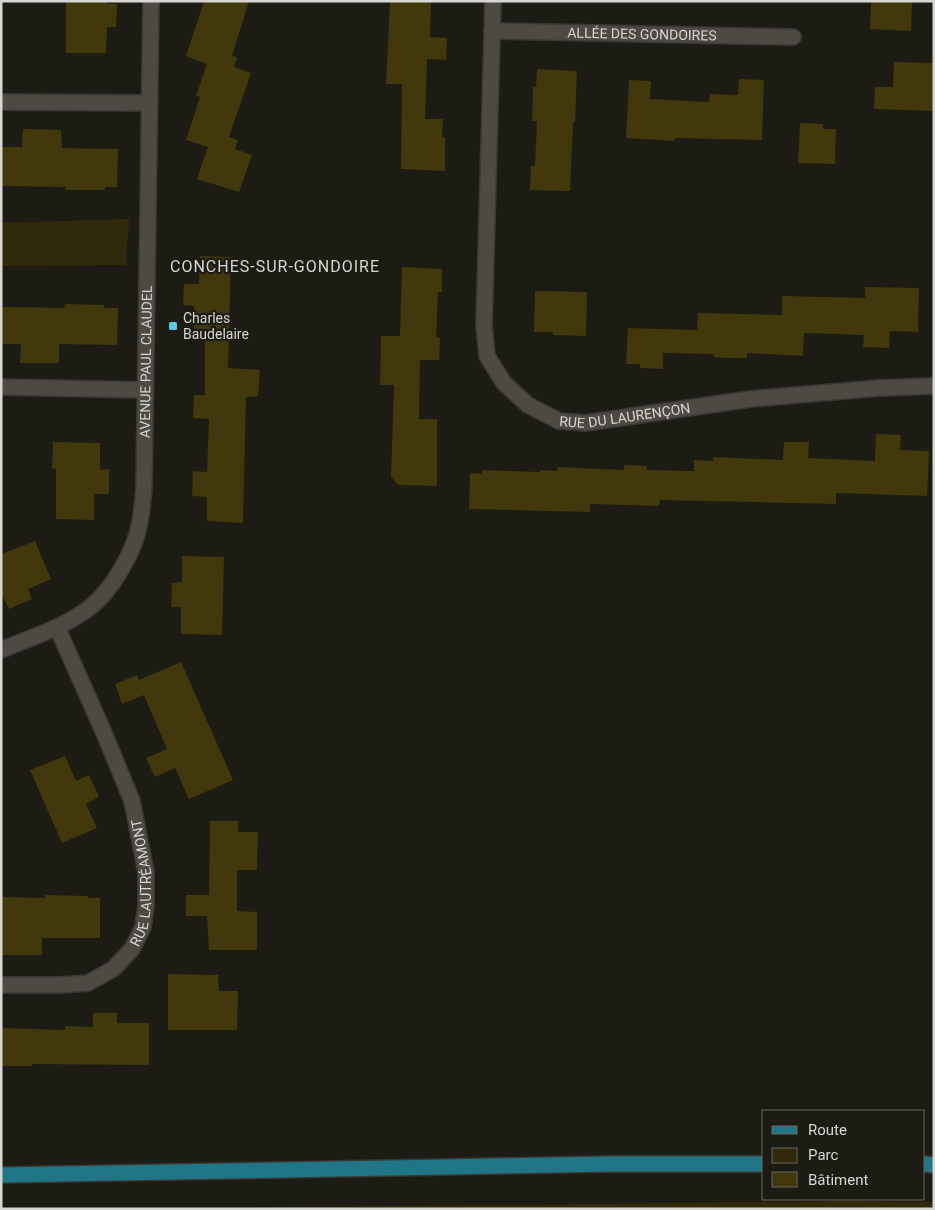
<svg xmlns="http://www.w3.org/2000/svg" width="935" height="1210" font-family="Roboto,sans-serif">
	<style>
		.green { fill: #312a0a }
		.building { fill: #41380b }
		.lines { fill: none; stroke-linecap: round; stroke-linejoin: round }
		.minor-casing { stroke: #393834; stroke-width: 18 }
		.major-casing { stroke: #393834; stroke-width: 18 }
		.minor { stroke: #4c4a42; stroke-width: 15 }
		.major { stroke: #207686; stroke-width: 15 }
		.poi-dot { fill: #5cc7e7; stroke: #1d1c14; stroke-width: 2 }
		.labels { text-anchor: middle; stroke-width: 4.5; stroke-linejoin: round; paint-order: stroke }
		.street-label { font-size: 14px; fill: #d7d6d1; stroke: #1d1c14 }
		.poi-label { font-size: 14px; fill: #d7d6d1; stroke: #1d1c14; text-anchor: start }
		.quarter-label { font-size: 16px; letter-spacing: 1px; fill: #d7d6d1; stroke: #1d1c14 }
	</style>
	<rect width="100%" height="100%" fill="#1d1c14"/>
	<!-- green -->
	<path class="green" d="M 129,219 L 126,265 L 1,266 L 1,223 Z
		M 849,1201 L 934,1202 L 934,1209 L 147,1209 Z"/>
	<!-- building -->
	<path class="building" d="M 66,1 L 107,1 L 107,4 L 117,4 L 116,27 L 107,27 L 106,53 L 66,53 Z
		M 204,1 L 249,1 L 232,56 L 237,57 L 234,67 L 251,73 L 229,137 L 238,140 L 235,149 L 252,155 L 239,192 L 197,179 L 208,147 L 186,140 L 200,97 L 196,96 L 207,64 L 186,56 Z
		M 390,1 L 431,1 L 430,37 L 447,38 L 446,60 L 427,59 L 425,119 L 443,119 L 442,137 L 445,137 L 445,171 L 401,169 L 402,84 L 386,84 Z
		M 871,1 L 912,1 L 911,31 L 870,29 Z
		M 894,62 L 934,63 L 934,111 L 874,109 L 875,87 L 893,87 Z
		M 537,69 L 577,71 L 575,122 L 573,122 L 570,191 L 530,190 L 531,166 L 535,166 L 537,121 L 532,121 L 533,87 L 536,87 Z
		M 739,79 L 764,80 L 762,140 L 675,138 L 675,141 L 626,138 L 629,80 L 651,81 L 650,99 L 709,102 L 710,94 L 738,95 Z
		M 800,123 L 823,124 L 823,129 L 836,129 L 835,164 L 798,163 Z
		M 23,129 L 61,130 L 62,148 L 118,149 L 117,187 L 105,187 L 105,190 L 65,190 L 66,187 L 1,186 L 1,147 L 22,147 Z
		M 200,256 L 231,257 L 228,368 L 260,370 L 258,396 L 246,397 L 243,523 L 207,521 L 207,497 L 192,496 L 193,471 L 207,472 L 209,419 L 193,418 L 194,395 L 205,395 L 205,335 L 194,334 L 194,306 L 183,305 L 184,284 L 199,284 Z
		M 402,267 L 442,269 L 442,292 L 438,292 L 436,337 L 440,338 L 439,360 L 420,360 L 419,419 L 437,419 L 437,486 L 398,485 L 391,477 L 394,385 L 380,385 L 381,336 L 400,336 Z
		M 865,287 L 919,288 L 918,332 L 890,331 L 889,348 L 863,347 L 864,335 L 804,333 L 803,356 L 747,353 L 747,358 L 727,358 L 714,357 L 714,354 L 663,353 L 663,369 L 640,368 L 640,364 L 626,364 L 628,328 L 697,330 L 698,313 L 782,315 L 782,296 L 865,298 Z
		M 535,291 L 587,292 L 586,336 L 553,335 L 553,332 L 534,332 Z
		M 65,304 L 104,305 L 104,308 L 118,308 L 117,345 L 59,344 L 59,363 L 20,363 L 21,344 L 1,344 L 1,307 L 64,308 Z
		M 876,434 L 901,435 L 900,450 L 929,451 L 927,496 L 836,493 L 836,504 L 660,500 L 659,506 L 590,504 L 590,512 L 469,509 L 470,473 L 482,474 L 482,470 L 540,472 L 540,470 L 557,471 L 557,467 L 624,470 L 624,465 L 647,466 L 647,470 L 694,471 L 694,460 L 713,461 L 713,457 L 783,460 L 784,442 L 809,442 L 808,458 L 875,461 Z
		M 53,442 L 100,443 L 100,470 L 109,469 L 109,494 L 94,494 L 94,520 L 56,519 L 56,469 L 52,468 Z
		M 35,541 L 51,579 L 28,589 L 32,599 L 9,609 L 1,593 L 1,554 Z
		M 182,556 L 224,557 L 222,635 L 181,634 L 181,607 L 171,607 L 172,583 L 182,582 Z
		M 181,662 L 233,780 L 189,799 L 175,768 L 155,777 L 146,758 L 167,749 L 144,695 L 122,704 L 115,684 L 137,675 L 139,680 Z
		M 65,756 L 76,781 L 89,775 L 99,797 L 86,804 L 97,828 L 62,843 L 30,770 Z
		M 210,821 L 238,821 L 238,832 L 258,832 L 257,870 L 237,870 L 237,911 L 257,912 L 257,950 L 209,950 L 207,916 L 186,916 L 186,895 L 209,895 Z
		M 45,895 L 87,896 L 88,898 L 100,898 L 100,938 L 42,938 L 42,955 L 1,955 L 1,897 L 45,898 Z
		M 168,974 L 218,975 L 219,991 L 238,991 L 237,1030 L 168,1030 Z
		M 93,1013 L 117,1013 L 117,1023 L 149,1023 L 149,1065 L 32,1064 L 32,1066 L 1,1066 L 1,1028 L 65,1030 L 65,1026 L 93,1027 Z"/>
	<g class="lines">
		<!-- minor casing -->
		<g class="minor-casing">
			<g id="minor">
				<path id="s1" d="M 493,1 L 484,326 L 487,356 L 504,383 L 528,405 L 559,421 L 585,423 L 750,399 L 879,388 L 934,386"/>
				<path id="s2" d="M 492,31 L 793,37"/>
				<path d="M 1,102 L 150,103"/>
				<path d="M 1,387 L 145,390"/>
				<path id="s3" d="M 1,650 C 30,638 62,628 88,609 C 112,591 135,551 140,522 C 142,510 143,499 144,487 L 151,1"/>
				<path id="s4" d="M 1,985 L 60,985 L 88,983 L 113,969 L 132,949 L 143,927 L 146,906 L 146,872 L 132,801 L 104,733 L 57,627"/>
			</g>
		</g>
		<!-- major casing -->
		<g class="major-casing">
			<path id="major" d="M 924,1164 L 934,1165
				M 1,1175 L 612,1164 L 764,1164"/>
		</g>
		<!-- minor -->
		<use href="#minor" class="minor"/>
		<!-- major -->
		<use href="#major" class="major"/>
	</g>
	<!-- markers -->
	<rect class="poi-dot" x="168" y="321" width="10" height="10" rx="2.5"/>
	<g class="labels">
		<!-- street labels -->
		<g class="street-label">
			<text dy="5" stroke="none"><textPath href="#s2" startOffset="150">ALLÉE DES GONDOIRES</textPath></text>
			<text dy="5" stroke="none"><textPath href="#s3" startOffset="360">AVENUE PAUL CLAUDEL</textPath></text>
			<text dy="5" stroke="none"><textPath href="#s1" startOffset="521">RUE DU LAURENÇON</textPath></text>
			<text dy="5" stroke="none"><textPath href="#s4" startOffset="212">RUE LAUTRÉAMONT</textPath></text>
		</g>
		<!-- poi labels -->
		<g class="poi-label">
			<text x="183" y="323">Charles<tspan x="183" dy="16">Baudelaire</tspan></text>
		</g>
		<!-- quarter labels -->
		<g class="quarter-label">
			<text x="275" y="272">CONCHES-SUR-GONDOIRE</text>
		</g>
	</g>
	<!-- border -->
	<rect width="935" height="1210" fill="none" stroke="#d7d6d1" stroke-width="5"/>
	<!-- legend -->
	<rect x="762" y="1110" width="162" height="90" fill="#1d1c14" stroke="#676660"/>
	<rect x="772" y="1126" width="25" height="8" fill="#207686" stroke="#676660"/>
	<text x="808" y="1135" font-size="15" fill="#d7d6d1">Route</text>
	<rect x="772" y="1148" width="25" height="15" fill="#312a0a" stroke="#676660"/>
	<text x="808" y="1160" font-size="15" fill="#d7d6d1">Parc</text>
	<rect x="772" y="1172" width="25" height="15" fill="#41380b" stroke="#676660"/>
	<text x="808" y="1185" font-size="15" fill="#d7d6d1">Bâtiment</text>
</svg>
